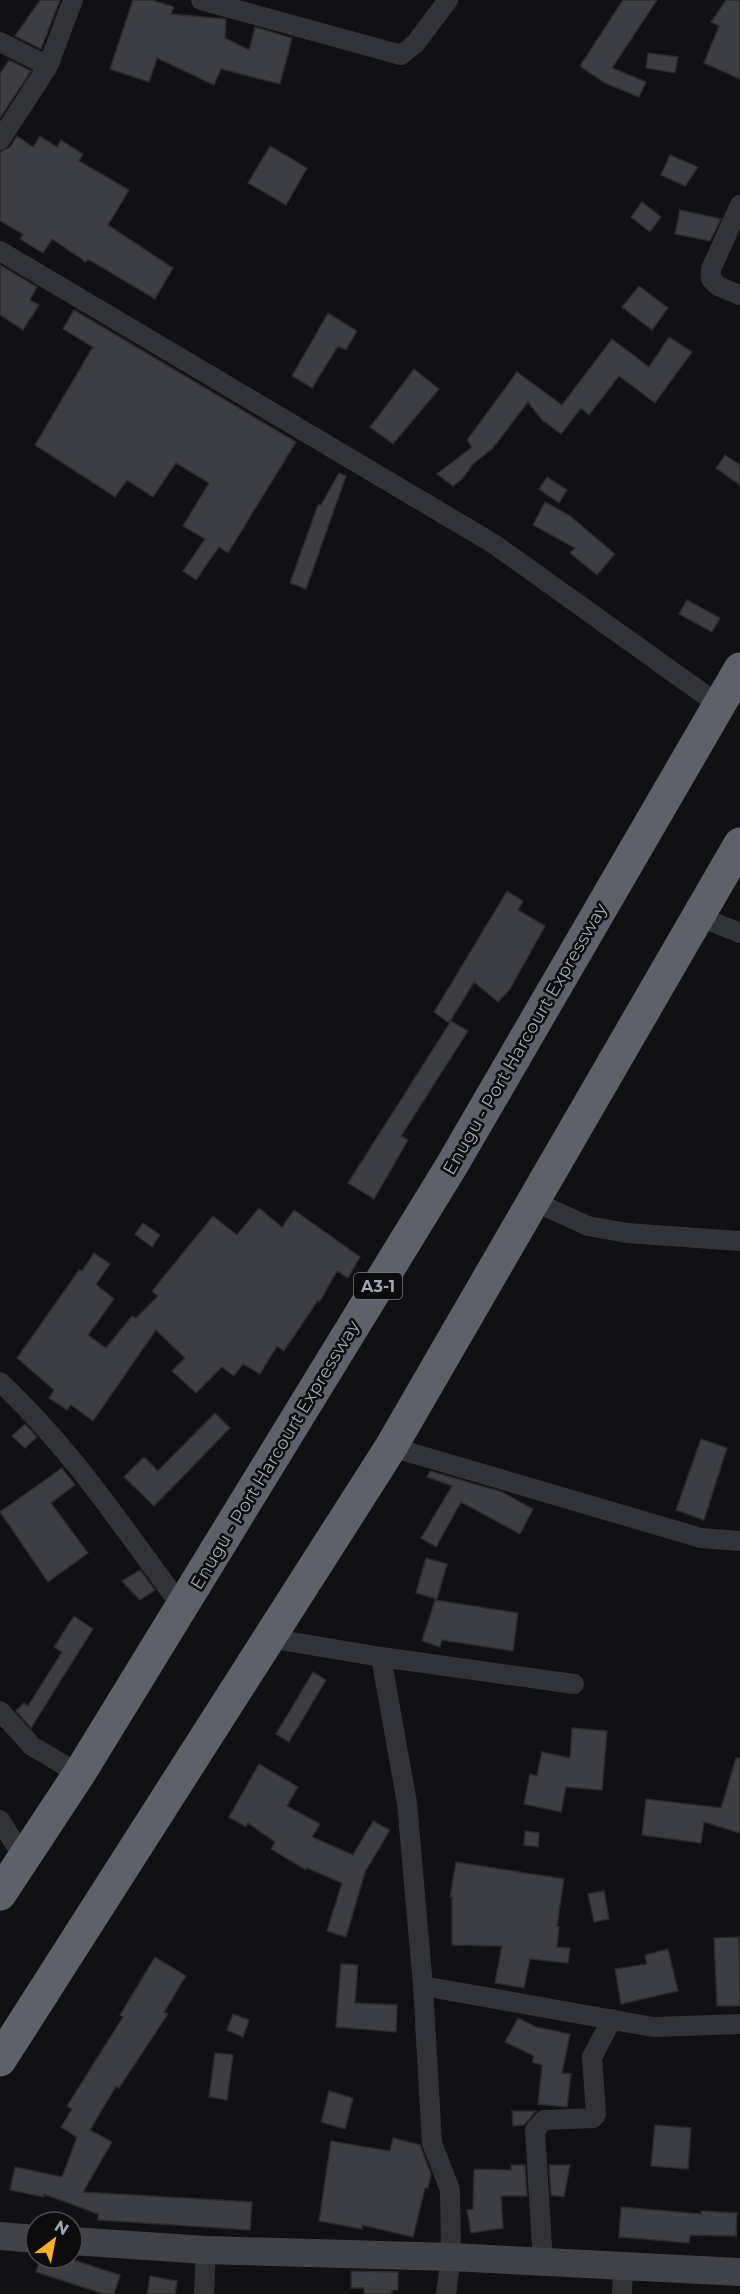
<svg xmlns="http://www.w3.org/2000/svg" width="740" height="2294" font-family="Montserrat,sans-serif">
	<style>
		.building { fill: #3d3e43; stroke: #2b2b2f; stroke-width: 1.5 }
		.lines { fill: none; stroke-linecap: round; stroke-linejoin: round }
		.street { stroke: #323338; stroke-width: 20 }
		.secondary { stroke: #404248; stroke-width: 28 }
		.highway { stroke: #5e6169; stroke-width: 33 }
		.labels { text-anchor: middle; stroke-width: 5; stroke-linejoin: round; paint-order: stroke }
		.shield { fill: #0c0c0d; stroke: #757882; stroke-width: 1.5 }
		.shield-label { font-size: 16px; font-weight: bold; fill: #a2a7b4 }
		.street-label { font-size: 18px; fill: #a2a7b4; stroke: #0c0c0d }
	</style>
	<rect width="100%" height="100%" fill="#111113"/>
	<!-- building -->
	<path class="building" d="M 40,0 L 60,0 L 41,49 L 15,36 Z
		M 133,0 L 152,0 L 174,7 L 171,14 L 226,19 L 225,38 L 249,50 L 255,27 L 292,38 L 280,84 L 221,69 L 214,85 L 157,58 L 149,82 L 110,69 Z
		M 623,0 L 657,0 L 612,68 L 646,82 L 639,97 L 605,83 L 580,66 Z
		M 726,0 L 740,0 L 740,79 L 704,63 L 719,26 L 711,22 Z
		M 648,53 L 678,57 L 675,73 L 646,68 Z
		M 9,60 L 31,71 L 0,118 L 0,74 Z
		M 17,136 L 33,147 L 40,136 L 57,147 L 61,140 L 83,154 L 79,161 L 129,190 L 108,225 L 173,268 L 155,299 L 88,259 L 86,262 L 52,239 L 43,253 L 20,239 L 23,234 L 0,221 L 0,152 L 10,147 Z
		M 270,146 L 307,168 L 286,205 L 248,183 Z
		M 670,155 L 698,167 L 685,186 L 661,175 Z
		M 642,202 L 661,217 L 650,232 L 631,217 Z
		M 680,210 L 721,219 L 710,241 L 675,234 Z
		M 0,265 L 37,287 L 30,300 L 39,305 L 23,330 L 0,315 Z
		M 639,286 L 668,308 L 652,330 L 622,307 Z
		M 74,310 L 296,442 L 228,553 L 219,547 L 196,580 L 183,571 L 205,539 L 183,526 L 209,483 L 176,463 L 153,497 L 127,480 L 115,497 L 35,445 L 93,347 L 63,329 Z
		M 328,313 L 357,331 L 346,350 L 338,346 L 312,388 L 292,376 Z
		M 669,337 L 692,352 L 655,403 L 619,376 L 589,415 L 581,408 L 561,434 L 542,420 L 528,402 L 493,448 L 473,464 L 462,479 L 453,486 L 437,474 L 472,447 L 467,440 L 517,372 L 562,405 L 612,339 L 649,367 Z
		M 414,369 L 439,389 L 393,444 L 370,427 Z
		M 725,455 L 740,465 L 740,485 L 716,468 Z
		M 339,473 L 346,476 L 306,589 L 290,583 L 318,505 L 321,505 Z
		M 547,477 L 567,490 L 559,503 L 539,489 Z
		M 545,502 L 569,515 L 615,554 L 597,575 L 570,553 L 575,548 L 533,525 Z
		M 687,600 L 720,618 L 712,632 L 679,614 Z
		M 507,891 L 523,901 L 518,910 L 545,926 L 510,989 L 498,1002 L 474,982 L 449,1023 L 434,1012 Z
		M 451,1021 L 468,1031 L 401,1136 L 408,1140 L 374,1199 L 348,1183 Z
		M 259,1208 L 282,1227 L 294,1210 L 360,1257 L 348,1278 L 337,1271 L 320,1301 L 318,1300 L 284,1351 L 277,1346 L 260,1374 L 243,1364 L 234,1376 L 222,1367 L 196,1393 L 172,1371 L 185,1358 L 156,1330 L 93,1421 L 71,1405 L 67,1410 L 49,1398 L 54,1390 L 17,1358 L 79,1270 L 82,1271 L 94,1253 L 110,1264 L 96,1284 L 114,1299 L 88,1335 L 106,1348 L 132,1316 L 136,1318 L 158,1296 L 152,1291 L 213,1216 L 237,1235 Z
		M 143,1223 L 160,1235 L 152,1247 L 135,1234 Z
		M 215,1413 L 230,1428 L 154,1506 L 124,1477 L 144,1457 L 158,1471 Z
		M 25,1424 L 37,1437 L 25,1448 L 12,1436 Z
		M 701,1439 L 727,1448 L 704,1520 L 676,1510 Z
		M 62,1468 L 75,1485 L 51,1503 L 88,1553 L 48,1582 L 0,1512 Z
		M 430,1471 L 502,1492 L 533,1509 L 520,1534 L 461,1502 L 436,1547 L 421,1538 L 452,1486 L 427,1477 Z
		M 426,1558 L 447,1564 L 437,1599 L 416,1593 Z
		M 140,1570 L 155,1590 L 140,1600 L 122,1581 Z
		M 435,1600 L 518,1613 L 513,1651 L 442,1640 L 440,1647 L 422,1641 Z
		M 74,1616 L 93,1629 L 31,1728 L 16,1711 L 24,1703 L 28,1706 L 62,1652 L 54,1647 Z
		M 313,1672 L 326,1680 L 289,1742 L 276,1734 Z
		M 572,1728 L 607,1731 L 602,1790 L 566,1787 L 561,1812 L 524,1804 L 530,1774 L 537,1776 L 542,1752 L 570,1758 Z
		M 736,1758 L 740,1758 L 740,1833 L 704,1822 L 701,1843 L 642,1835 L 646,1799 L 721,1808 Z
		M 259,1764 L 298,1787 L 287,1806 L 320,1824 L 312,1837 L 353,1855 L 373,1821 L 390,1830 L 365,1872 L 346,1937 L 327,1931 L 342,1883 L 307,1868 L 306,1870 L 271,1849 L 275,1842 L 248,1823 L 246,1827 L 229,1817 Z
		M 525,1831 L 539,1833 L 538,1847 L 524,1845 Z
		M 456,1862 L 564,1879 L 557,1926 L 559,1927 L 557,1947 L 570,1948 L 568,1963 L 530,1959 L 524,1988 L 495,1983 L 502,1946 L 452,1945 L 452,1897 L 450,1897 Z
		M 604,1891 L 609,1919 L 594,1922 L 588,1894 Z
		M 739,1937 L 740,2006 L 717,2006 L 714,1938 Z
		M 668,1949 L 678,1991 L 621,2004 L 615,1969 L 647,1964 L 645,1955 Z
		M 155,1957 L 186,1976 L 164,2012 L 168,2014 L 119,2088 L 116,2086 L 90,2130 L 112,2142 L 83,2192 L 252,2202 L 250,2230 L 98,2220 L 98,2214 L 44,2194 L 43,2197 L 10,2190 L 15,2167 L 62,2177 L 77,2137 L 61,2127 L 72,2109 L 67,2106 L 123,2017 L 120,2015 Z
		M 341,1964 L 358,1965 L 355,2003 L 397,2005 L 396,2032 L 336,2027 Z
		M 233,2014 L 249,2020 L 243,2037 L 227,2030 Z
		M 518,2018 L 536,2027 L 570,2034 L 562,2073 L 571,2074 L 567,2107 L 538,2104 L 542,2065 L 532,2062 L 534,2056 L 505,2042 Z
		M 215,2053 L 233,2055 L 227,2100 L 209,2097 Z
		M 329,2091 L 353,2098 L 345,2129 L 321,2122 Z
		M 512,2111 L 536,2111 L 524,2125 L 513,2126 Z
		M 655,2125 L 691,2128 L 688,2169 L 651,2166 Z
		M 393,2138 L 420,2145 L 431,2174 L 428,2188 L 425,2188 L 413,2237 L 362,2225 L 362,2229 L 319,2221 L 331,2141 L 390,2151 Z
		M 511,2165 L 525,2165 L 527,2196 L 501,2196 L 503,2228 L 471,2233 L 467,2210 L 473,2209 L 474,2169 L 511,2170 Z
		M 549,2165 L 570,2165 L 564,2197 L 551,2195 Z
		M 621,2207 L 701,2214 L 701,2211 L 737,2213 L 736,2236 L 690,2235 L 689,2243 L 619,2237 Z
		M 41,2258 L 67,2258 L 120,2275 L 114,2294 L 104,2294 L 36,2272 Z
		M 351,2271 L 398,2272 L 398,2290 L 392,2290 L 392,2294 L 364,2294 L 364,2288 L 351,2288 Z
		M 150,2276 L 177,2281 L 175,2294 L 147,2294 Z"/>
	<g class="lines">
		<!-- street -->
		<path class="street" d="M 201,0 L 401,55 L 415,44 L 448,0
			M 0,42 L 48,66
			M 0,140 L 48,66 L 73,0
			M 740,205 L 711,269 L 711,279 L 718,286 L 740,295
			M 0,251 L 494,544 L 719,705
			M 698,916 L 740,933
			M 533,1201 L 588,1226 L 627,1233 L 740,1241
			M 0,1382 C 71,1448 124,1529 182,1607
			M 391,1447 L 701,1538 L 740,1541
			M 268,1638 L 381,1657 L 574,1684
			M 381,1657 L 407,1803 L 423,1986 L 432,2143 L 450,2190 L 451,2257 L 446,2294
			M 0,1711 L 32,1746 L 79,1774
			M 0,1820 L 23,1857
			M 423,1986 L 653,2027 L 740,2024
			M 543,2263 L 535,2130 L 544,2120 L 593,2118 L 596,2114 L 592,2057 L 612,2019
			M 204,2294 L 206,2250
			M 622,2294 L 623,2267"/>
		<!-- secondary -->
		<path class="secondary" d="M 0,2236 L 36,2239
			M 72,2241 L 206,2250 L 451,2257 L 740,2272"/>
		<!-- highway -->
		<path class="highway" d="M 0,1894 L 79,1774 L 452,1165 L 740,669
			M 0,2060 L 391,1447 L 740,844"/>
	</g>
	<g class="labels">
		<!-- shield labels -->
		<rect class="shield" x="354" y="1273" width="48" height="26" rx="4.5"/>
		<g class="shield-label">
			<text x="378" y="1292">A3-1</text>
		</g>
		<!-- street labels -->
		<g class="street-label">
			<text transform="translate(525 1039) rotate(-60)" y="6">Enugu - Port Harcourt Expressway</text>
			<text transform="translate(275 1455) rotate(-59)" y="6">Enugu - Port Harcourt Expressway</text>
		</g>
	</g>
	<!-- north arrow -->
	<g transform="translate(54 2240) rotate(32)"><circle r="28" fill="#0c0c0d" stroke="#484a50" stroke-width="1.5"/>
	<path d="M0-4.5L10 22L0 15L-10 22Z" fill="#f5ae26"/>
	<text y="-9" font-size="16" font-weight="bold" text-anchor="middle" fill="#a2a7b4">N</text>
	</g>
</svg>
